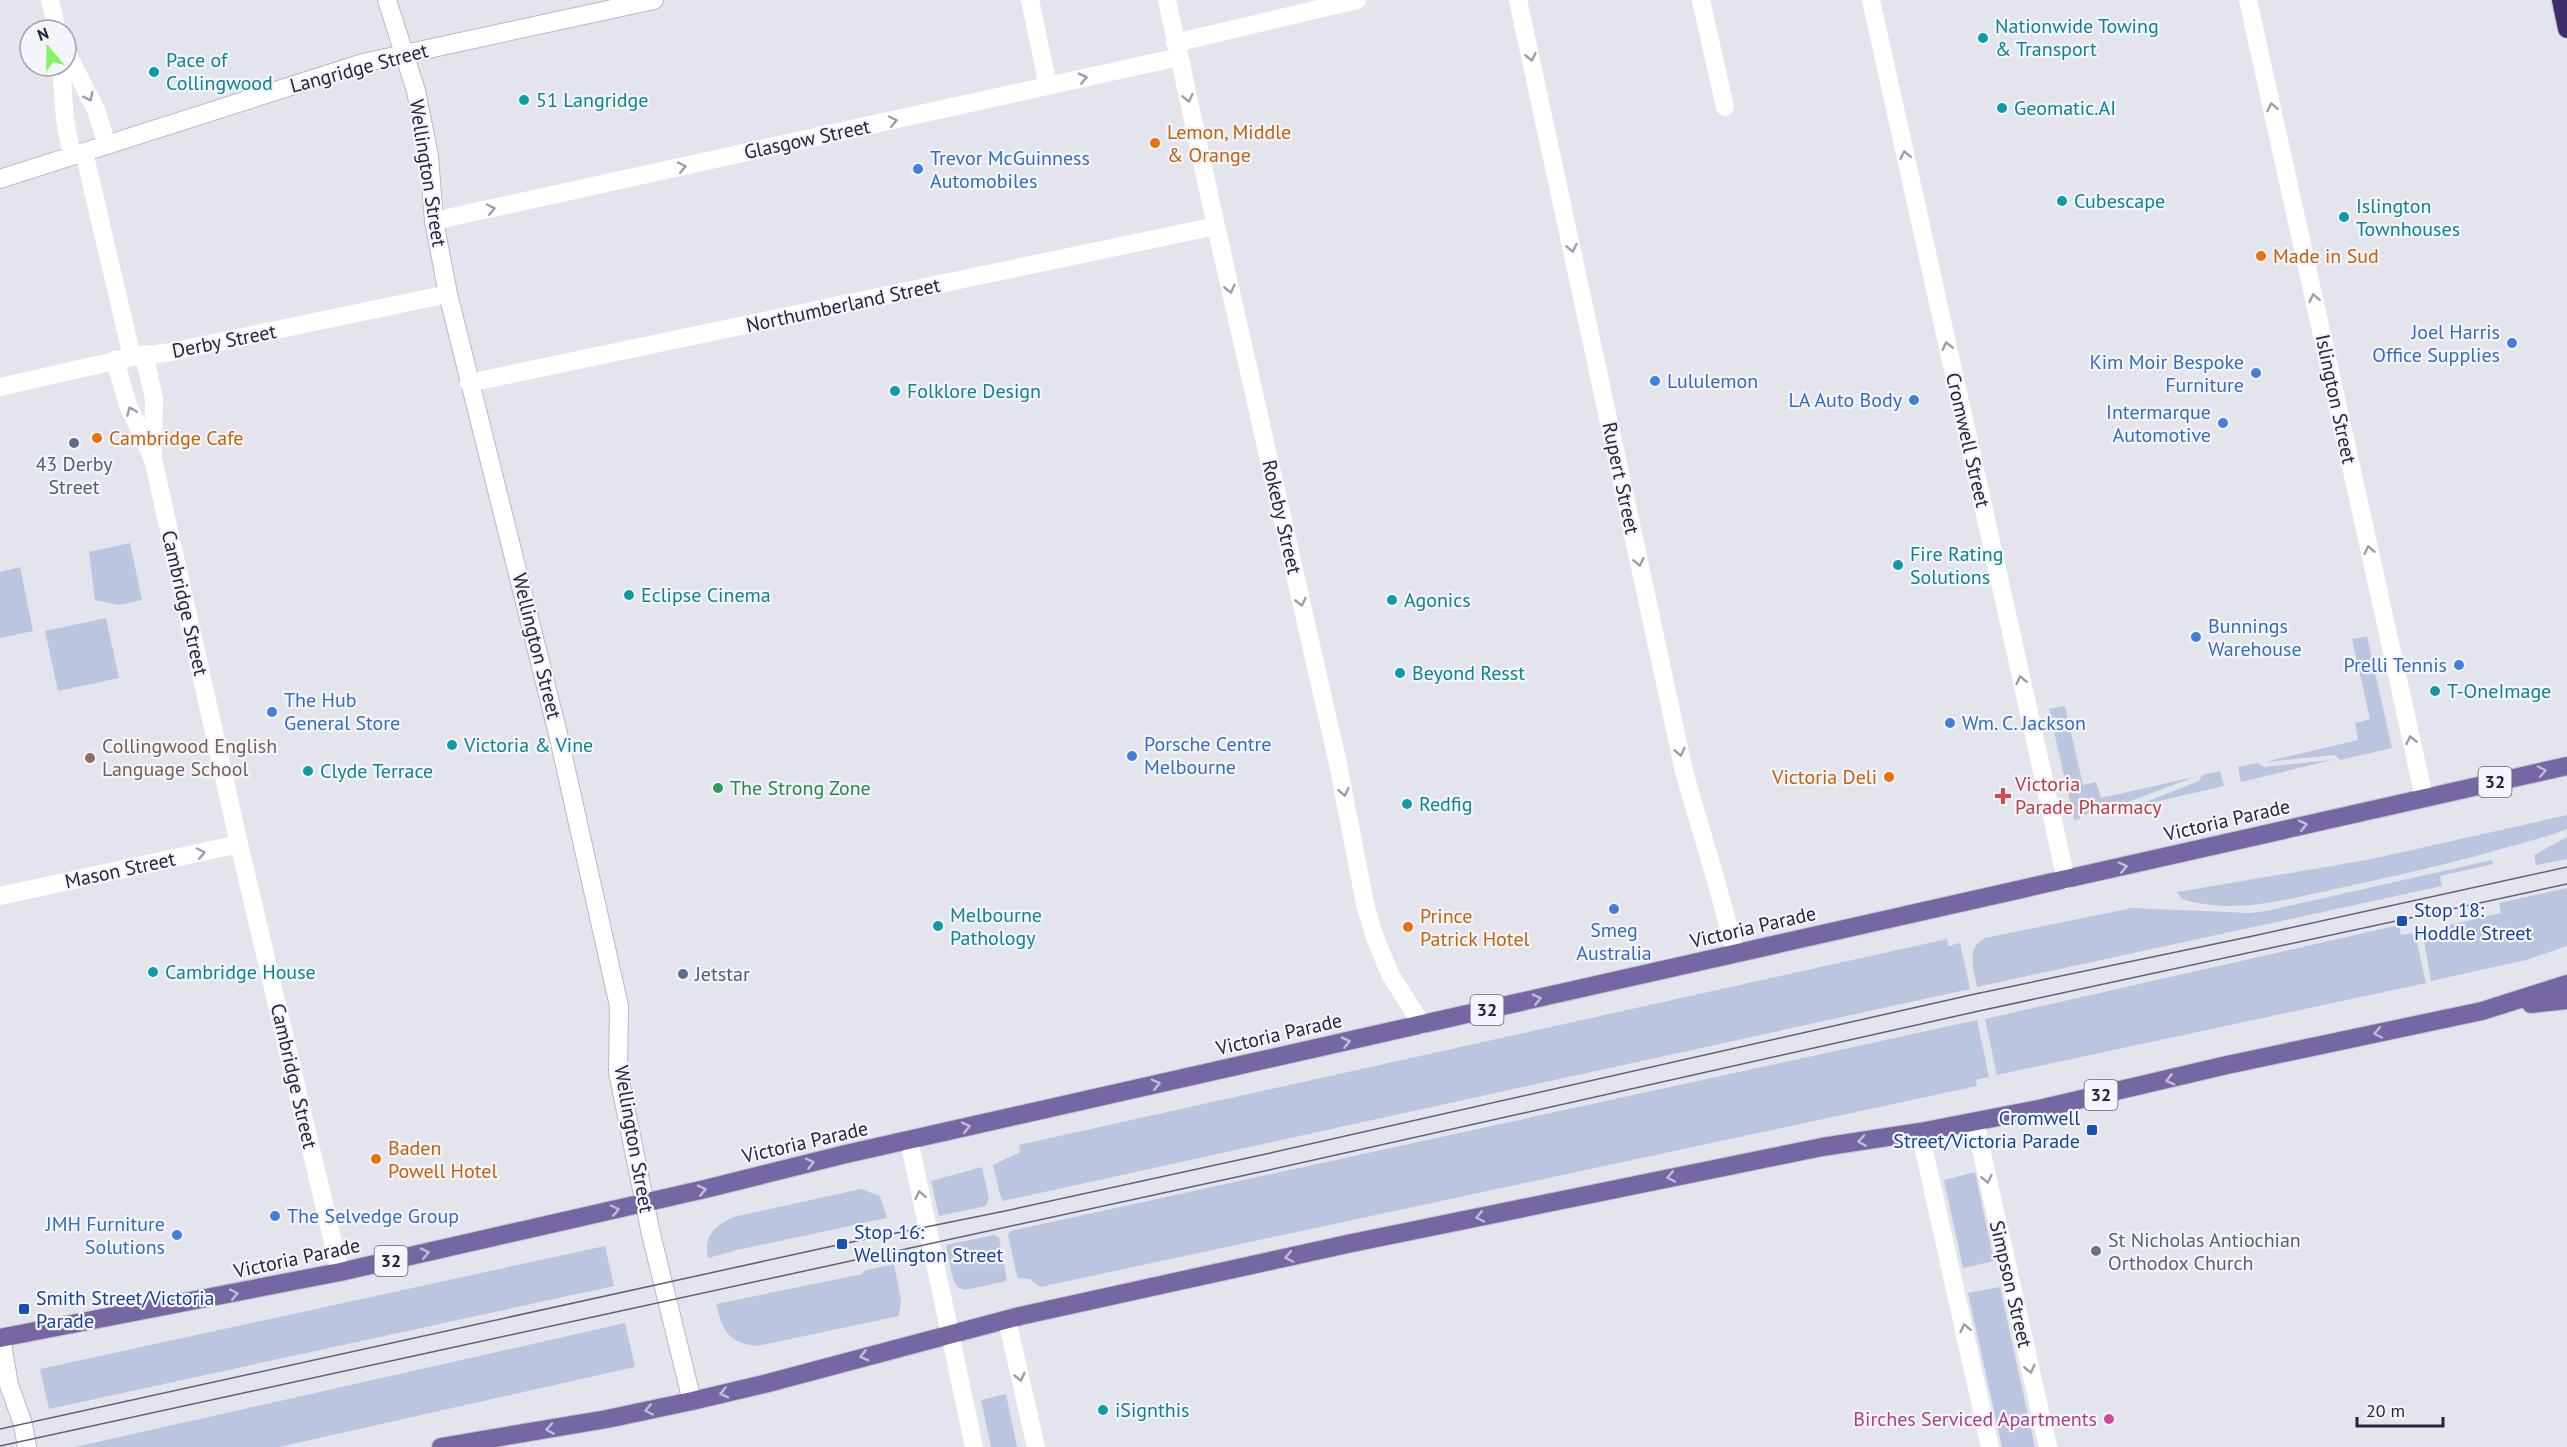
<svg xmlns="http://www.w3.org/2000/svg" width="2567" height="1447" font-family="'PT Sans',sans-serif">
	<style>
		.green { fill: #bcc5df }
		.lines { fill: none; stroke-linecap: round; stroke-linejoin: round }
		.secondary-casing { stroke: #b9b7cd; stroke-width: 20 }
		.primary-casing { stroke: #c3c1c9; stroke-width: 20 }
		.highway-casing { stroke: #c3c1c9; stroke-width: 20 }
		.street { stroke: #fff; stroke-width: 18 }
		.secondary { stroke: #fff; stroke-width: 18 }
		.primary { stroke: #7467a4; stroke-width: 18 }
		.highway { stroke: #3e2e6c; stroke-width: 18 }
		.tram { stroke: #635d7b; stroke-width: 1.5 }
		.oneway { stroke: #9e9ca9 }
		.oneway2 { stroke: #c1bcd8 }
		.culture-dot { fill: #0f9aa8; stroke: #f4f5fa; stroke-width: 2 }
		.food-dot { fill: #e8710a; stroke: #f4f5fa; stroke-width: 2 }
		.shop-dot { fill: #3f7fe0; stroke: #f4f5fa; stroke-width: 2 }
		.service-dot { fill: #5c6f8a; stroke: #f4f5fa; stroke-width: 2 }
		.education-dot { fill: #8d6e63; stroke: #f4f5fa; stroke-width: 2 }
		.leisure-dot { fill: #2e9e5b; stroke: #f4f5fa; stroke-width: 2 }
		.health-dot { fill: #e0444e; stroke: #f4f5fa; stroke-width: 2 }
		.transit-dot { fill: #1a4fb4; stroke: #f4f5fa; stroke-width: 2 }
		.worship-dot { fill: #6b7280; stroke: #f4f5fa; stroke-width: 2 }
		.hotel-dot { fill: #d1479c; stroke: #f4f5fa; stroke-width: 2 }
		.labels { text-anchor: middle; stroke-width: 4.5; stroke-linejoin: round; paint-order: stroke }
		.shield { fill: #f4f5fa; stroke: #656277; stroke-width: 1.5 }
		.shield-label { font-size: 18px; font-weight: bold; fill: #28233f }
		.culture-label { font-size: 20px; fill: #0d838f; stroke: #f4f5fa; text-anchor: start }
		.street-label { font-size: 20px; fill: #28233f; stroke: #f4f5fa }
		.food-label { font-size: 20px; fill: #c56008; stroke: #f4f5fa; text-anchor: start }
		.shop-label { font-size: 20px; fill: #366cbe; stroke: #f4f5fa; text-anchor: start }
		.service-label { font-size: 20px; fill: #4e5e75; stroke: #f4f5fa }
		.education-label { font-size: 20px; fill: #785e54; stroke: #f4f5fa; text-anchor: start }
		.health-label { font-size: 20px; fill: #be3a42; stroke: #f4f5fa; text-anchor: start }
		.leisure-label { font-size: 20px; fill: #27864d; stroke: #f4f5fa; text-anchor: start }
		.transit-label { font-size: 20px; fill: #164399; stroke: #f4f5fa; text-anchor: start }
		.worship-label { font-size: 20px; fill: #5b616d; stroke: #f4f5fa; text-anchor: start }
		.hotel-label { font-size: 20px; fill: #b23c85; stroke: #f4f5fa; text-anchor: end }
	</style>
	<rect width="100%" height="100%" fill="#e4e4ed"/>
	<!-- green -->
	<path class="green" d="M 130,543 L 142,600 L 118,605 L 95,600 L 89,552 Z
		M 20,567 L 33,631 L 0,638 L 0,572 Z
		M 106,618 L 119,678 L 58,691 L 45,631 Z
		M 2367,636 L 2392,748 L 2340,760 L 2335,755 L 2265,762 L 2358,740 L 2355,723 L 2370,719 L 2352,639 Z
		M 2065,706 L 2083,785 L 2096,782 L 2101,798 L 2194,777 L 2128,802 L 2126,809 L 2100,815 L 2098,811 L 2080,816 L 2080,819 L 2074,820 L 2049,709 Z
		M 2332,760 L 2241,782 L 2238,767 L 2257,763 L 2264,767 Z
		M 2220,771 L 2224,786 L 2133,807 L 2199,781 L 2202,775 Z
		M 2567,815 L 2567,829 L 2557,833 C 2487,854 2416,872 2344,887 C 2291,898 2237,916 2182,899 L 2177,892 L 2367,860 Z
		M 2567,837 L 2567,859 L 2536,865 L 2534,855 Z
		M 2492,860 L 2493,864 L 2440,876 L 2442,886 L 1977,987 C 1974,970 1965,948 1985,938 L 2132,908 L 2250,913 L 2266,911 Z
		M 2567,888 L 2567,946 L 2526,960 L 2431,981 L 2423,935 L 2445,931 L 2444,926 L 2501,913 L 2499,903 Z
		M 2399,925 L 2401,935 L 2412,933 L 2417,943 L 2426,983 L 1997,1075 L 1985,1019 Z
		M 1947,939 L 1948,946 L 1960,943 L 1970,989 L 1003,1201 L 1000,1195 L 993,1165 L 1020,1152 L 1019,1145 Z
		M 1977,1020 L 1989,1077 L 1976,1080 L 1977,1086 L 1040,1287 L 1029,1279 L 1018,1278 L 1016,1272 L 1008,1235 L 1010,1231 Z
		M 982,1167 L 989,1198 L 986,1206 L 939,1216 L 931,1181 Z
		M 1975,1172 L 1994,1261 L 1963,1268 L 1944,1180 Z
		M 861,1189 L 880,1196 L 887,1218 L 737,1250 L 708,1258 C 703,1236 715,1226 733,1217 Z
		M 994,1235 L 999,1237 L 1007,1281 L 965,1290 L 957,1287 L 953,1279 L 946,1245 Z
		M 605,1246 L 614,1286 L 49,1409 L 40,1369 Z
		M 894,1264 L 901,1300 L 899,1316 L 757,1346 C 727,1342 723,1331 716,1304 L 863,1274 L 863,1271 Z
		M 2000,1287 L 2035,1447 L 2002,1447 L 1968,1293 Z
		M 625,1323 L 635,1367 L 279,1447 L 75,1447 Z
		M 1006,1394 L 1017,1447 L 991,1447 L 981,1400 Z"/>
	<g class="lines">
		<!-- secondary casing -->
		<g class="secondary-casing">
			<path id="secondary" d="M 387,0 L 416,91 L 429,156 L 434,221 L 448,294 L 558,734 L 619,1006 L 618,1072 L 651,1234 L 692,1401
				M 0,179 L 363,63 L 654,0
				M 1,1338 L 9,1385 L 23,1424 L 27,1447"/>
		</g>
		<!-- primary casing -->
		<g class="primary-casing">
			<path id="primary" d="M 2531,1004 L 2567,1000
				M 0,1338 L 340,1272 L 705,1189 L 846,1154 L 2567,766
				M 441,1447 L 607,1419 L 692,1401 L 768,1383 L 1020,1316 L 1352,1243 L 1822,1147 L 1920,1132 L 2039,1109 L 2227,1065 L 2482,1011 L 2567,984"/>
		</g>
		<!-- highway casing -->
		<g class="highway-casing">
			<path id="highway" d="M 2561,0 L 2567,29"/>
		</g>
		<!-- street -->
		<path class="street" d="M 50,0 L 57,30
			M 1030,0 L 1048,86
			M 1167,0 L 1216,226 L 1338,764 L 1365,904 L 1374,935 L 1390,974 L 1422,1025
			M 1518,0 L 1684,771 C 1701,832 1721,892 1735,954
			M 1701,0 L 1725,107
			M 1871,0 L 2066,880
			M 2248,0 L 2424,797
			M 1175,43 L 1357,0
			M 66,51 L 96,110 L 107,145
			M 61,66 L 65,120 L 72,156
			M 84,152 L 132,357
			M 434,221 L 1179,57
			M 144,354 L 154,399 L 153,454
			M 115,360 L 128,405 L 153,459 L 239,844 L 340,1272
			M 469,383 L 1216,226
			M 0,387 L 132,357 L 171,352 L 448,294
			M 0,896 L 239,844
			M 1975,1122 L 2048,1447
			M 1920,1132 L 1990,1447
			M 909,1140 L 974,1447
			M 1007,1320 L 1036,1447"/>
		<!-- secondary -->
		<use href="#secondary" class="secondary"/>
		<!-- primary -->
		<use href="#primary" class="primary"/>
		<!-- highway -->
		<use href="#highway" class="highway"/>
		<!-- tram -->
		<path class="tram" d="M 0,1429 L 842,1244 L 1005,1211 L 1266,1154 L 1975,994 L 2253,936 L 2567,867
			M 0,1446 L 1269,1170 L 1979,1011 L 2567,884"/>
	</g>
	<!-- one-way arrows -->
	<defs><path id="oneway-chevron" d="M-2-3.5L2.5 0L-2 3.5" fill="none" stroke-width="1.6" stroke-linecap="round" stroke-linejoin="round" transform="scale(1.5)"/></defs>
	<g class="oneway">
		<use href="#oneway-chevron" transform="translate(1531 57) rotate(78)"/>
		<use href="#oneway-chevron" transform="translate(1083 78) rotate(-13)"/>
		<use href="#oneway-chevron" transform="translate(89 97) rotate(63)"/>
		<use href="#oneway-chevron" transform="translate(1188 98) rotate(78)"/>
		<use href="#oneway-chevron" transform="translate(2272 107) rotate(-102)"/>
		<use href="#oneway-chevron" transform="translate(893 121) rotate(-12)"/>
		<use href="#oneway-chevron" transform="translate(1905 155) rotate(-102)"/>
		<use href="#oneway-chevron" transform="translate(682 167) rotate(-12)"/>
		<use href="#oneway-chevron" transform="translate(491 209) rotate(-12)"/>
		<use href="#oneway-chevron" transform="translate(1572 248) rotate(78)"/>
		<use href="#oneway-chevron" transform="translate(1230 289) rotate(77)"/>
		<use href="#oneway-chevron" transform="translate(2314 298) rotate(-102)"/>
		<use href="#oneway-chevron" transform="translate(1947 346) rotate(-103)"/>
		<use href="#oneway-chevron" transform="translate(131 411) rotate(-113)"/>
		<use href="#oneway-chevron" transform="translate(2369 550) rotate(-102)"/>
		<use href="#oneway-chevron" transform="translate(1639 562) rotate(78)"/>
		<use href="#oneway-chevron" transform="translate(1301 602) rotate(77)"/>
		<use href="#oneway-chevron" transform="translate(2021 680) rotate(-102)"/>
		<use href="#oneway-chevron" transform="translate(2411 740) rotate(-102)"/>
		<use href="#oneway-chevron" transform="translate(1680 752) rotate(78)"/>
		<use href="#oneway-chevron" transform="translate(1344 792) rotate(79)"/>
		<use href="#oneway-chevron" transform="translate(201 853) rotate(-12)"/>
		<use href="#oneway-chevron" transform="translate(1987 1179) rotate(78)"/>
		<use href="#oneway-chevron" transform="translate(920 1195) rotate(-102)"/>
		<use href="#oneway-chevron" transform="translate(1965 1328) rotate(-102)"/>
		<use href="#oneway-chevron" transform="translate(2030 1369) rotate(77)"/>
		<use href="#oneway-chevron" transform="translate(1020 1377) rotate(77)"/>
	</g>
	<g class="oneway2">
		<use href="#oneway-chevron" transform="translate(2542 771) rotate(-12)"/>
		<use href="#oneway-chevron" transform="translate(2303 825) rotate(-13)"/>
		<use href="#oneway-chevron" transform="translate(2123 867) rotate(-13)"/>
		<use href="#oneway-chevron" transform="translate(1537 999) rotate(-13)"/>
		<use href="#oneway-chevron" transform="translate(2378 1033) rotate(168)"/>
		<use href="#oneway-chevron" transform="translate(1346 1042) rotate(-13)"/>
		<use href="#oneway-chevron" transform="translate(2170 1080) rotate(166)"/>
		<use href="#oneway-chevron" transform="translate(1156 1084) rotate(-13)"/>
		<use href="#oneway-chevron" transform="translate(966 1127) rotate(-13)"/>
		<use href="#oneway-chevron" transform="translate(1862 1141) rotate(172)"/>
		<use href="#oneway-chevron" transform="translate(810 1163) rotate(-14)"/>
		<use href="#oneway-chevron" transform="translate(1671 1177) rotate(168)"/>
		<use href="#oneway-chevron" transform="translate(702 1190) rotate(-13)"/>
		<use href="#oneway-chevron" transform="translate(615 1210) rotate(-12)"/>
		<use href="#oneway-chevron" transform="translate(1480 1217) rotate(168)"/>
		<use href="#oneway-chevron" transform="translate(425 1253) rotate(-13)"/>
		<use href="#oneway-chevron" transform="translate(1289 1257) rotate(168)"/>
		<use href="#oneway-chevron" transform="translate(234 1294) rotate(-12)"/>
		<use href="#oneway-chevron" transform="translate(864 1356) rotate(165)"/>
		<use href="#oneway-chevron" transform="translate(724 1393) rotate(167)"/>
		<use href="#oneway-chevron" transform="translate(649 1410) rotate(168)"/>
		<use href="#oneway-chevron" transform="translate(550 1429) rotate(171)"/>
	</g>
	<!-- markers -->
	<g class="culture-dot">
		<circle cx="1983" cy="38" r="6"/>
		<circle cx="154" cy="72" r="6"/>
		<circle cx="524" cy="100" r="6"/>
		<circle cx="2002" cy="108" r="6"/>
		<circle cx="2062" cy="201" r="6"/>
		<circle cx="2344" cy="217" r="6"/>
		<circle cx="895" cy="391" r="6"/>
		<circle cx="1898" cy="565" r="6"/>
		<circle cx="629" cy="595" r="6"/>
		<circle cx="1392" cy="600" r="6"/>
		<circle cx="1400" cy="673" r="6"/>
		<circle cx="2435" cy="691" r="6"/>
		<circle cx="452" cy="745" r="6"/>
		<circle cx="308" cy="771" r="6"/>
		<circle cx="1407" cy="804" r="6"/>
		<circle cx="938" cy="926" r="6"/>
		<circle cx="153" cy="972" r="6"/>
		<circle cx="1103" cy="1410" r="6"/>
	</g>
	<g class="food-dot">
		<circle cx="1155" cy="143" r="6"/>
		<circle cx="2261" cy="256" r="6"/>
		<circle cx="97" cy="438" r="6"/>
		<circle cx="1889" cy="777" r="6"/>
		<circle cx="1408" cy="927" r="6"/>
		<circle cx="376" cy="1159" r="6"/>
	</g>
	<g class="shop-dot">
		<circle cx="918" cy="169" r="6"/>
		<circle cx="2512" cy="343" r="6"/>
		<circle cx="2256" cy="373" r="6"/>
		<circle cx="1655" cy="381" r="6"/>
		<circle cx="1914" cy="400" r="6"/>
		<circle cx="2223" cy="423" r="6"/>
		<circle cx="2196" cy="637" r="6"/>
		<circle cx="2459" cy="665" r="6"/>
		<circle cx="272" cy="712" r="6"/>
		<circle cx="1950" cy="723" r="6"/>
		<circle cx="1132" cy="756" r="6"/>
		<circle cx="1614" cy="909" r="6"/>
		<circle cx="275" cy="1216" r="6"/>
		<circle cx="177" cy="1235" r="6"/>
	</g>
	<g class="service-dot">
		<circle cx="74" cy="443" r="6"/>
		<circle cx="683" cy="974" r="6"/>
	</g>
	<circle class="education-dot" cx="90" cy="758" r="6"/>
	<circle class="leisure-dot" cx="718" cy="788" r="6"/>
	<path class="health-dot" d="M2000 787h6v6h6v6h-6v6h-6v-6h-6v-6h6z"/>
	<g class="transit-dot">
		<rect x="2396" y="915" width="12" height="12" rx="3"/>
		<rect x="2086" y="1124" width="12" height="12" rx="3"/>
		<rect x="836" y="1238" width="12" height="12" rx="3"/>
		<rect x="18" y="1303" width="12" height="12" rx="3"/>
	</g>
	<circle class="worship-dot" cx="2096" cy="1251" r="6"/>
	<circle class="hotel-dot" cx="2109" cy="1419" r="6"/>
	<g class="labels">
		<!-- shield labels -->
		<g class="shield">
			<rect x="2478.5" y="767" width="33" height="30" rx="4.5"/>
			<rect x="1470.5" y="995" width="33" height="30" rx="4.5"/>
			<rect x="2084.5" y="1080" width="33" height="30" rx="4.5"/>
			<rect x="374.5" y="1246" width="33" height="30" rx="4.5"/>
		</g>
		<g class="shield-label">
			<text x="2495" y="788">32</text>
			<text x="1487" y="1016">32</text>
			<text x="2101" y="1101">32</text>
			<text x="391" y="1267">32</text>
		</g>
		<!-- culture labels -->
		<g class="culture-label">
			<text x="1995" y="33">Nationwide Towing<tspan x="1995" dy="23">&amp; Transport</tspan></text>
			<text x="166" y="67">Pace of<tspan x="166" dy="23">Collingwood</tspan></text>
			<text x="536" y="107">51 Langridge</text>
			<text x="2014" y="115">Geomatic.AI</text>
			<text x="2074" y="208">Cubescape</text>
			<text x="2356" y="213">Islington<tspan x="2356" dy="23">Townhouses</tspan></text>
			<text x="907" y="398">Folklore Design</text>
			<text x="1910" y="561">Fire Rating<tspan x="1910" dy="23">Solutions</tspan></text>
			<text x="641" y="602">Eclipse Cinema</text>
			<text x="1404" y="607">Agonics</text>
			<text x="1412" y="680">Beyond Resst</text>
			<text x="2447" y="698">T-OneImage</text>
			<text x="464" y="752">Victoria &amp; Vine</text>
			<text x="320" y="778">Clyde Terrace</text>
			<text x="1419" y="811">Redfig</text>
			<text x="950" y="922">Melbourne<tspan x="950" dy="23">Pathology</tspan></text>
			<text x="165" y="979">Cambridge House</text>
			<text x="1115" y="1417">iSignthis</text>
		</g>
		<!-- street labels -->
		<g class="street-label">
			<text transform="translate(359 68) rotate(-15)" y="7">Langridge Street</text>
			<text transform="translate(807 139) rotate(-12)" y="7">Glasgow Street</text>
			<text transform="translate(428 173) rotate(81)" y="7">Wellington Street</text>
			<text transform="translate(843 305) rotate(-12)" y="7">Northumberland Street</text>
			<text transform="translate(224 341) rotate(-11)" y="7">Derby Street</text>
			<text transform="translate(2336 399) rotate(78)" y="7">Islington Street</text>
			<text transform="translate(1968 440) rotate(77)" y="7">Cromwell Street</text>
			<text transform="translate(1621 478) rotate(78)" y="7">Rupert Street</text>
			<text transform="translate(1282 517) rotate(77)" y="7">Rokeby Street</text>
			<text transform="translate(185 603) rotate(77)" y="7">Cambridge Street</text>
			<text transform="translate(537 646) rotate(76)" y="7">Wellington Street</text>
			<text transform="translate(2227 820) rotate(-13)" y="7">Victoria Parade</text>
			<text transform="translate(120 870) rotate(-12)" y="7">Mason Street</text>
			<text transform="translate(1753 927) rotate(-13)" y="7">Victoria Parade</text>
			<text transform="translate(1279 1034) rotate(-13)" y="7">Victoria Parade</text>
			<text transform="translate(294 1076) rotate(77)" y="7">Cambridge Street</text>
			<text transform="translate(634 1139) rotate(80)" y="7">Wellington Street</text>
			<text transform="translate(805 1142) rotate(-13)" y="7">Victoria Parade</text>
			<text transform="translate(297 1258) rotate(-12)" y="7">Victoria Parade</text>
			<text transform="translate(2011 1284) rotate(77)" y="7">Simpson Street</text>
		</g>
		<!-- food labels -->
		<g class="food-label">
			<text x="1167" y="139">Lemon, Middle<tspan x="1167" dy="23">&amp; Orange</tspan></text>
			<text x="2273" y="263">Made in Sud</text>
			<text x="109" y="445">Cambridge Cafe</text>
			<text x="1877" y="784" text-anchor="end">Victoria Deli</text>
			<text x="1420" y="923">Prince<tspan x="1420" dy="23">Patrick Hotel</tspan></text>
			<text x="388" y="1155">Baden<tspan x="388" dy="23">Powell Hotel</tspan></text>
		</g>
		<!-- shop labels -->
		<g class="shop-label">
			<text x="930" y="165">Trevor McGuinness<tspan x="930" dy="23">Automobiles</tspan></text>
			<text x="2500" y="339" text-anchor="end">Joel Harris<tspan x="2500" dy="23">Office Supplies</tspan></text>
			<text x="2244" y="369" text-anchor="end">Kim Moir Bespoke<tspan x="2244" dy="23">Furniture</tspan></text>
			<text x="1667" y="388">Lululemon</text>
			<text x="1902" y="407" text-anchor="end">LA Auto Body</text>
			<text x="2211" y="419" text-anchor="end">Intermarque<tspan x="2211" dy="23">Automotive</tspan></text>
			<text x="2208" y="633">Bunnings<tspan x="2208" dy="23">Warehouse</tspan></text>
			<text x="2447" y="672" text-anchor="end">Prelli Tennis</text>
			<text x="284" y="707">The Hub<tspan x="284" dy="23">General Store</tspan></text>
			<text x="1962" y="730">Wm. C. Jackson</text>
			<text x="1144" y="751">Porsche Centre<tspan x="1144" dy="23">Melbourne</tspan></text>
			<text x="1614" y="937" text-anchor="middle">Smeg<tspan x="1614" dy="23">Australia</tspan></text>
			<text x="287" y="1223">The Selvedge Group</text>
			<text x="165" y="1231" text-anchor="end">JMH Furniture<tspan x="165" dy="23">Solutions</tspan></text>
		</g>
		<!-- service labels -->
		<g class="service-label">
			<text x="74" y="471">43 Derby<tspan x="74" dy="23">Street</tspan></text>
			<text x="695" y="981" text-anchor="start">Jetstar</text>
		</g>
		<!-- education labels -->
		<g class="education-label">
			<text x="102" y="753">Collingwood English<tspan x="102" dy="23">Language School</tspan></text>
		</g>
		<!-- health labels -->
		<g class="health-label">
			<text x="2015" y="791">Victoria<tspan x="2015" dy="23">Parade Pharmacy</tspan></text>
		</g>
		<!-- leisure labels -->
		<g class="leisure-label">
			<text x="730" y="795">The Strong Zone</text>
		</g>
		<!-- transit labels -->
		<g class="transit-label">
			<text x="2414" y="917">Stop 18:<tspan x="2414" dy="23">Hoddle Street</tspan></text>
			<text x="2080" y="1125" text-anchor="end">Cromwell<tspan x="2080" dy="23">Street/Victoria Parade</tspan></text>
			<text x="854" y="1239">Stop 16:<tspan x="854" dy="23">Wellington Street</tspan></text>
			<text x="36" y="1305">Smith Street/Victoria<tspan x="36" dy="23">Parade</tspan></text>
		</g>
		<!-- worship labels -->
		<g class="worship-label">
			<text x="2108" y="1247">St Nicholas Antiochian<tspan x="2108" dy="23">Orthodox Church</tspan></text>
		</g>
		<!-- hotel labels -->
		<g class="hotel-label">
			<text x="2097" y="1426">Birches Serviced Apartments</text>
		</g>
	</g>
	<!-- north arrow -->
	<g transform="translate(48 48) rotate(340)"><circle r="28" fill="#f4f5fa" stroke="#a2a1af" stroke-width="1.5"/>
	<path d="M0-4.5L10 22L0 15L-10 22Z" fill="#87f45b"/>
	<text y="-9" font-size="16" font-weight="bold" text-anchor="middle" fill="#28233f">N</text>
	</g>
	<!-- scale -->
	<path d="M2357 1417v9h86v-9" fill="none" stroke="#28233f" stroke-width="3"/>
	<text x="2366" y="1417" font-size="18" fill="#28233f" stroke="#f4f5fa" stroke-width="4.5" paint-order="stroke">20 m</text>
</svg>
